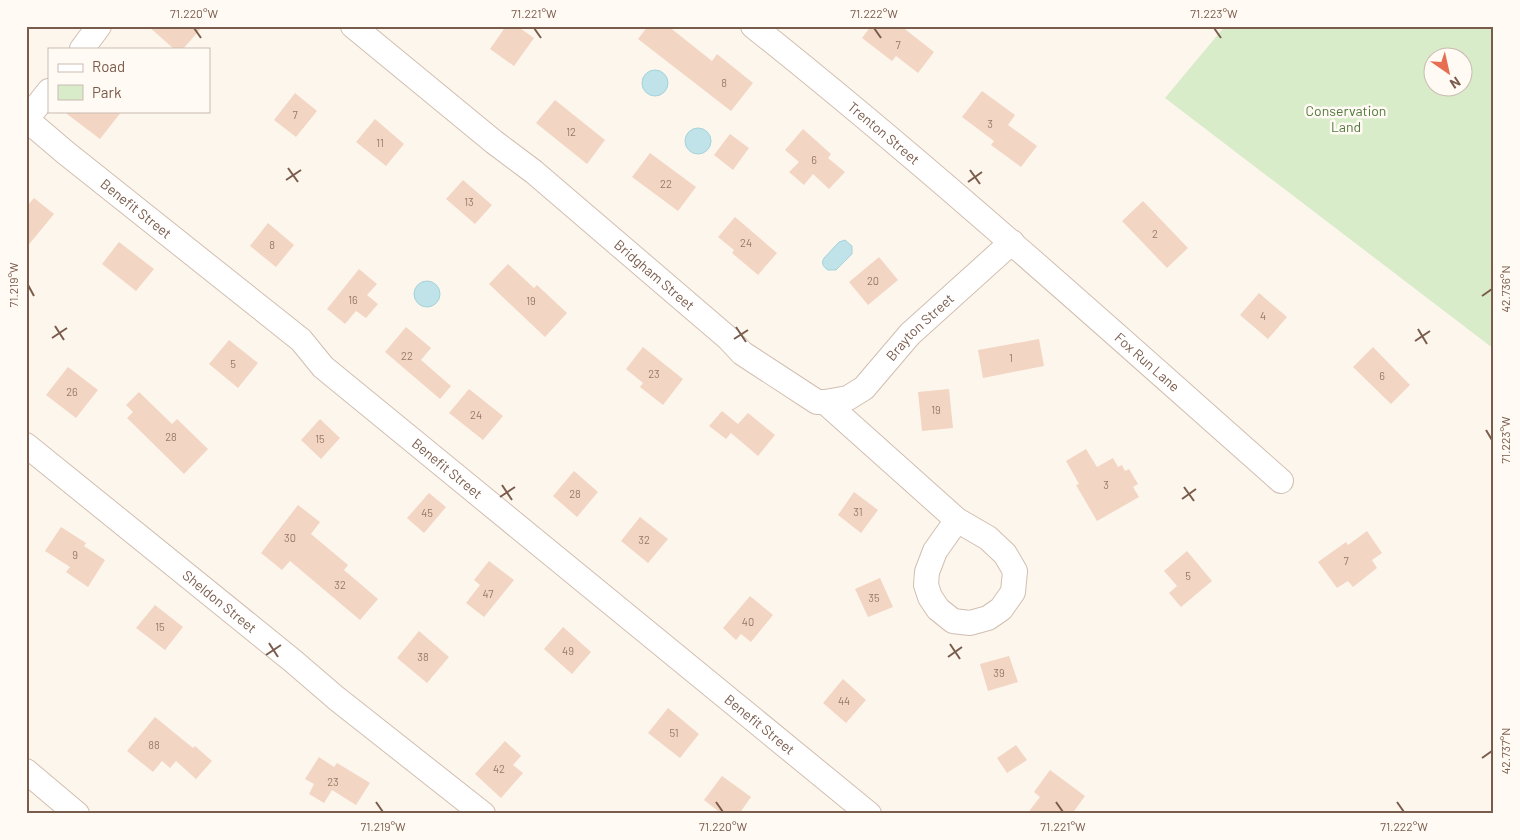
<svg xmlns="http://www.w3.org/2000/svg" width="1520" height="840" font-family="Barlow,sans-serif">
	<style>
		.green { fill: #d8ecc9; fill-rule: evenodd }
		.water { fill: #bfe3e8; stroke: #a5d3da }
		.building { fill: #f3d5c3 }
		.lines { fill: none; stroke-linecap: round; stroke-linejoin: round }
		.minor-casing { stroke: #d1beb0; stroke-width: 26 }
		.minor { stroke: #fff; stroke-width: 24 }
		.ticks { fill: none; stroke: #7a5c4d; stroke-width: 2 }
		.labels { text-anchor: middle; stroke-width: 5; stroke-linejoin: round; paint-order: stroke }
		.number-label { font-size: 11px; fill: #987a6a }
		.park-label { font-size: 14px; fill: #537a41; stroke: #fffaf3 }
		.street-label { font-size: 14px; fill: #7a5c4d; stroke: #fffaf3 }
		.neatline { fill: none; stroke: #7a5c4d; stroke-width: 2 }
		.ticks-label { font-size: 12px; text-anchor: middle; fill: #7a5c4d }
	</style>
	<rect width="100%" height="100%" fill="#fdf6ec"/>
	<!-- green -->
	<path class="green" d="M 1225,26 L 1494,26 L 1494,349 L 1165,98 ZM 1432,58 L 1462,58 L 1462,88 L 1432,88 Z"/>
	<!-- water -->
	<path class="water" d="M642 83a13 13 0 1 1 26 0a13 13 0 1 1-26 0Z
		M685 141a13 13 0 1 1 26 0a13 13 0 1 1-26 0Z
		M 845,240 L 852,246 L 852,254 L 836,270 L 828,270 C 823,267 821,263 824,258 L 839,242 Z
		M414 294a13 13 0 1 1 26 0a13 13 0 1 1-26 0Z"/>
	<!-- building -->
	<path class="building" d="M 148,26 L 203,26 L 183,49 L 174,49 Z
		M 506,26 L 517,26 L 534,38 L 514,66 L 490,49 Z
		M 648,26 L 668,26 L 712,61 L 717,54 L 753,83 L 731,111 L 638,39 Z
		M 871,26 L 901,26 L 934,52 L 918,73 L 896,56 L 892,61 L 862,38 Z
		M 982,91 L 1015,115 L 1008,125 L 1037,146 L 1021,167 L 991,145 L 994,141 L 962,117 Z
		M 295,93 L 317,111 L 296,137 L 274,120 Z
		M 555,100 L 605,140 L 587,164 L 536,123 Z
		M 63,111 L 122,111 L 100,139 Z
		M 375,119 L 404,144 L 386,166 L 356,142 Z
		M 803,129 L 831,154 L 828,158 L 845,172 L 829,189 L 813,174 L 804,185 L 789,172 L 799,162 L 785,150 Z
		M 730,134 L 749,148 L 733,170 L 714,155 Z
		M 650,153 L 696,187 L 678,211 L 632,177 Z
		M 463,180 L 492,205 L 475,224 L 446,199 Z
		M 34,198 L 54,214 L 26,248 L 26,207 Z
		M 1143,201 L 1188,248 L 1167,268 L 1122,221 Z
		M 735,217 L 777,253 L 758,275 L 732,253 L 734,250 L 718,237 Z
		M 268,223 L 294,245 L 276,267 L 250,246 Z
		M 119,242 L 154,269 L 136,291 L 102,264 Z
		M 879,257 L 898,280 L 868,305 L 849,282 Z
		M 508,264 L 534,288 L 537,285 L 567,313 L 545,337 L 489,284 Z
		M 359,269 L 377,284 L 367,295 L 378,304 L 366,318 L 356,311 L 345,324 L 327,309 Z
		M 1259,293 L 1287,317 L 1268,339 L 1240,315 Z
		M 406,327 L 431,348 L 421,360 L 451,386 L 440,399 L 385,352 Z
		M 1039,339 L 1044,366 L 983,378 L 978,350 Z
		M 229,340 L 258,363 L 238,388 L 209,364 Z
		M 643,347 L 683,379 L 663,405 L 640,387 L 643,383 L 626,369 Z
		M 1373,347 L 1410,385 L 1391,404 L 1353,367 Z
		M 68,367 L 98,390 L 76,418 L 46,395 Z
		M 469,389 L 503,416 L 483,440 L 449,413 Z
		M 949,389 L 953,428 L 922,431 L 918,392 Z
		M 139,392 L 172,424 L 177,419 L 208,449 L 184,474 L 127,418 L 133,412 L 126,405 Z
		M 722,411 L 738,424 L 748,413 L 775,435 L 758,456 L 731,433 L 726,439 L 709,426 Z
		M 320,419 L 340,438 L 321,459 L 301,440 Z
		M 1086,449 L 1097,467 L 1113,458 L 1118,467 L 1122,465 L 1125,471 L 1129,469 L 1138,484 L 1133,487 L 1139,497 L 1097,521 L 1076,485 L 1079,484 L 1066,461 Z
		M 574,471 L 598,492 L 577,517 L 553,496 Z
		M 854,492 L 878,510 L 861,533 L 838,515 Z
		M 429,493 L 446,507 L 424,533 L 407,518 Z
		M 298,505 L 320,522 L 311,534 L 348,565 L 344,570 L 378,599 L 360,620 L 290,561 L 282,570 L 261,553 Z
		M 640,517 L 668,539 L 648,563 L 621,541 Z
		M 61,527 L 86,543 L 84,546 L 105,560 L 88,587 L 66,572 L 70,567 L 45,551 Z
		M 1367,531 L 1382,553 L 1372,560 L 1377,568 L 1353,587 L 1348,581 L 1337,588 L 1318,562 L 1346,542 L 1348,545 Z
		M 1187,551 L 1212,581 L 1181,607 L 1169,593 L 1177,586 L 1164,571 Z
		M 489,561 L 514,580 L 484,617 L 466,603 L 480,585 L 474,580 Z
		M 880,578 L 893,607 L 868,617 L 855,589 Z
		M 750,596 L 773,615 L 751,642 L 741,634 L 736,640 L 723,628 Z
		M 155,605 L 183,627 L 165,650 L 136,628 Z
		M 563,627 L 591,652 L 572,674 L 544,649 Z
		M 419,631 L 449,657 L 427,683 L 397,658 Z
		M 1009,656 L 1018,682 L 988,691 L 980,664 Z
		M 843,679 L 866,700 L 846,723 L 823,703 Z
		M 668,708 L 699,734 L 680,758 L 648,733 Z
		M 155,717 L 193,748 L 195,746 L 212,761 L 196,779 L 176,761 L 170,768 L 162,761 L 153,772 L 127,751 Z
		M 505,741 L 521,756 L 513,765 L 523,773 L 501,798 L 475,774 Z
		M 1016,745 L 1027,760 L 1007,773 L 997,758 Z
		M 319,757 L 334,767 L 337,763 L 370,783 L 356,805 L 332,790 L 324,803 L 309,794 L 314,784 L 305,779 Z
		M 1050,770 L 1085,796 L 1072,814 L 1027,814 L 1040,797 L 1034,792 Z
		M 722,776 L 751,797 L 739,814 L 722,814 L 704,800 Z"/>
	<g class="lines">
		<!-- minor casing -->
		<g class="minor-casing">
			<g id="minor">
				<path id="s1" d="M 353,26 L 494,142 L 534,172 L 729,339 L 742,353 L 817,402 L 825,402 L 957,520 L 988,538 L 1005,554 L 1015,571 L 1013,592 L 1001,609 L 988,618 L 970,623 L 953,621 L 938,609 L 930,597 L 926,585 L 927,572 L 935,551 L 957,520"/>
				<path id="s2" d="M 753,26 C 935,171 1107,327 1281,481"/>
				<path d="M 82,49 L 99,26"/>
				<path id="s3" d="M 26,119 L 66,153 L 301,340 L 323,367 L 869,814"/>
				<path d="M 26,120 L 49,91"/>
				<path id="s4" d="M 825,402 L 848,398 L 864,388 L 910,334 L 1012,242"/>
				<path id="s5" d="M 26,445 L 293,661 L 336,698 L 483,814"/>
				<path d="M 26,771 L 77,814"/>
			</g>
		</g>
		<!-- minor -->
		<use href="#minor" class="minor"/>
	</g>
	<!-- ticks -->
	<path class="ticks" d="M 194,28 L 201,38M 534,28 L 541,38M 874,28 L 881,38M 1214,28 L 1221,38M 288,168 L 298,182M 970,170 L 980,184M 286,180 L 301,170M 968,182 L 982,172M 28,285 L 34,296M 1482,296 L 1492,289M 55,326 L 64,340M 736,327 L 746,342M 1418,329 L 1427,344M 52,338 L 67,328M 734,339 L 748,330M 1415,341 L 1430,331M 1486,430 L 1492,440M 502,485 L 512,500M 1184,487 L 1194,501M 500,497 L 515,487M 1182,499 L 1196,489M 269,643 L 278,657M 950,644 L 960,659M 266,655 L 281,645M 948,657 L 962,647M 1482,758 L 1492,751M 376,802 L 383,812M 716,802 L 723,812M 1056,802 L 1063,812M 1397,802 L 1404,812"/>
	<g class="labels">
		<!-- number labels -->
		<g class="number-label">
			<text x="898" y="49">7</text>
			<text x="724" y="87">8</text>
			<text x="295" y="119">7</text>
			<text x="990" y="128">3</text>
			<text x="571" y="136">12</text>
			<text x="380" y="147">11</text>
			<text x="814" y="164">6</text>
			<text x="666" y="188">22</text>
			<text x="469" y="206">13</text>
			<text x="1155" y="238">2</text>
			<text x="746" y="247">24</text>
			<text x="272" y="249">8</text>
			<text x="873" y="285">20</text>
			<text x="353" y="304">16</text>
			<text x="531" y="305">19</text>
			<text x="1263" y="320">4</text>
			<text x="407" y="360">22</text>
			<text x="1011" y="362">1</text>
			<text x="233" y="368">5</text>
			<text x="654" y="378">23</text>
			<text x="1382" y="380">6</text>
			<text x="72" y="396">26</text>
			<text x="936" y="414">19</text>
			<text x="476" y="419">24</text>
			<text x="171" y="441">28</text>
			<text x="320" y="443">15</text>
			<text x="1106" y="489">3</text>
			<text x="575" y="498">28</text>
			<text x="858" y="516">31</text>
			<text x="427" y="517">45</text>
			<text x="290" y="542">30</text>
			<text x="644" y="544">32</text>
			<text x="75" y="559">9</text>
			<text x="1346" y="565">7</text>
			<text x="1188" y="580">5</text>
			<text x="340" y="589">32</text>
			<text x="488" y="598">47</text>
			<text x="874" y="602">35</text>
			<text x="748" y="626">40</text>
			<text x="160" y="631">15</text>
			<text x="568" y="655">49</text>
			<text x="423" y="661">38</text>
			<text x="999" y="677">39</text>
			<text x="844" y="705">44</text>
			<text x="674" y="737">51</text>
			<text x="154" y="749">88</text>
			<text x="499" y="773">42</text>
			<text x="333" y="786">23</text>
		</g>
		<!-- park labels -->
		<g class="park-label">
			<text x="1346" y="116">Conservation<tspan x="1346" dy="16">Land</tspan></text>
		</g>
		<!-- street labels -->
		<g class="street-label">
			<text dy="5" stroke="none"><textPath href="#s2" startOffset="169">Trenton Street</textPath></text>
			<text dy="5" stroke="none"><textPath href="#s3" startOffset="142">Benefit Street</textPath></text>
			<text dy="5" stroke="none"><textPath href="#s1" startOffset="391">Bridgham Street</textPath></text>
			<text dy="5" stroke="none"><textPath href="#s4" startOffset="125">Brayton Street</textPath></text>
			<text dy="5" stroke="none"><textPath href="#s2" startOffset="518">Fox Run Lane</textPath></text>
			<text dy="5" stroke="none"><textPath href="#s3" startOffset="548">Benefit Street</textPath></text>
			<text dy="5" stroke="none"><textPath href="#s5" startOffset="249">Sheldon Street</textPath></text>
			<text dy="5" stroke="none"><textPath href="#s3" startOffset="952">Benefit Street</textPath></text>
		</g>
	</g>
	<!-- border -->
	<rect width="1520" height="840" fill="none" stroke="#fffaf3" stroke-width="55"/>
	<!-- legend -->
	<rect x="48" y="48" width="162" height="65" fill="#fffaf3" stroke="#cabbb1"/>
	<rect x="58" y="64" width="25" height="8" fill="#ffffff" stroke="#cabbb1"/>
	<text x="92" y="72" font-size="15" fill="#7a5c4d">Road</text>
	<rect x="58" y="85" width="25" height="15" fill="#d8ecc9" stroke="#cabbb1"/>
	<text x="92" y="98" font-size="15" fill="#7a5c4d">Park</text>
	<!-- north arrow -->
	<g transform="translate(1448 72) rotate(146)"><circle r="24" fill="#fffaf3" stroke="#cabbb1"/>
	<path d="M0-4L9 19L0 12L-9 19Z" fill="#e76f51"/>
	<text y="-8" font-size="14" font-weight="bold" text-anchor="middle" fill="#7a5c4d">N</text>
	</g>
	<rect x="28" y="28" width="1464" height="784" class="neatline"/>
	<g class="ticks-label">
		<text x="194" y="18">71.220°W</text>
		<text x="534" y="18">71.221°W</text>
		<text x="874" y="18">71.222°W</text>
		<text x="1214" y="18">71.223°W</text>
		<text transform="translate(14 285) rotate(-90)" y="4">71.219°W</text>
		<text transform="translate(1506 289) rotate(-90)" y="4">42.736°N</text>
		<text transform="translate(1506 440) rotate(-90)" y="4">71.223°W</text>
		<text transform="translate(1506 751) rotate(-90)" y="4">42.737°N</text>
		<text x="383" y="831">71.219°W</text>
		<text x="723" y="831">71.220°W</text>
		<text x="1063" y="831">71.221°W</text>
		<text x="1404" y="831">71.222°W</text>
	</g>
</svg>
